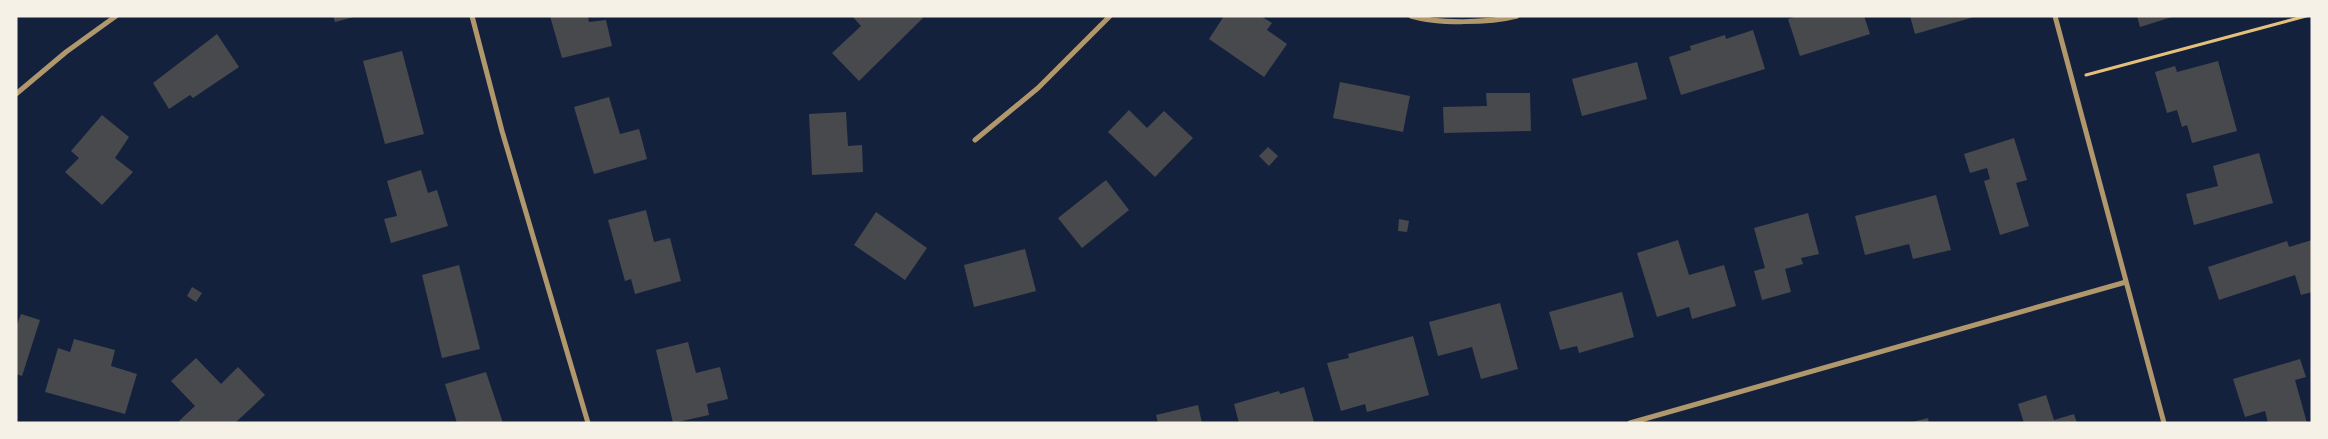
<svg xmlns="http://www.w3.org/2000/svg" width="2328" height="439" font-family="'Titillium Web',sans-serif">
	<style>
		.building { fill: #48494c }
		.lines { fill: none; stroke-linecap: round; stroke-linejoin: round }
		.path { stroke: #e5c07b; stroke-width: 3 }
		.minor { stroke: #b1986c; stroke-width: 5 }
	</style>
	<rect width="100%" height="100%" fill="#14213d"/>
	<!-- building -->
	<path class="building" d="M 333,16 L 353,16 L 354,17 L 335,22 Z
		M 550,16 L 588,16 L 589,22 L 606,20 L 612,46 L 562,58 Z
		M 852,16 L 921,16 L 923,18 L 859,81 L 832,53 L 861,26 Z
		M 1224,16 L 1261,16 L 1272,23 L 1267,30 L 1287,44 L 1264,77 L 1209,39 Z
		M 1798,16 L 1864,16 L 1870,34 L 1800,56 L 1788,19 Z
		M 1910,16 L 1974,16 L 1974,17 L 1915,34 Z
		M 2137,16 L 2172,16 L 2172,17 L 2140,27 Z
		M 1753,30 L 1765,69 L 1681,95 L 1669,57 L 1691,50 L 1690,46 L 1725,35 L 1726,39 Z
		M 217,34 L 239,67 L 193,98 L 190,95 L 169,109 L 153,83 Z
		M 402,51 L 424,134 L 385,144 L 363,61 Z
		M 2218,61 L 2237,131 L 2192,143 L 2187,125 L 2182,127 L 2177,110 L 2167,113 L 2155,72 L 2175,66 L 2177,72 Z
		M 1637,62 L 1647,99 L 1582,116 L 1572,79 Z
		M 1340,82 L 1410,96 L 1403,132 L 1333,118 Z
		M 1486,93 L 1530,93 L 1531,131 L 1444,133 L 1443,107 L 1487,106 Z
		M 609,97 L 620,134 L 639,129 L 647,159 L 594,174 L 574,107 Z
		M 1129,110 L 1147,128 L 1164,111 L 1193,138 L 1155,177 L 1108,132 Z
		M 846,112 L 848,146 L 862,145 L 863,172 L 812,175 L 809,114 Z
		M 102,115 L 129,137 L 115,158 L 133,172 L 102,205 L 65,172 L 79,158 L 71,151 Z
		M 2014,138 L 2027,180 L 2016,183 L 2029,226 L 2000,235 L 1984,181 L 1990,179 L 1987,168 L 1970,173 L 1964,154 Z
		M 1268,147 L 1278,156 L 1269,166 L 1259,156 Z
		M 2259,153 L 2273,203 L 2194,225 L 2186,194 L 2218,186 L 2213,166 Z
		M 421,170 L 428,193 L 437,190 L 448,226 L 391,243 L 384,219 L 397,216 L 387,181 Z
		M 1106,180 L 1129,210 L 1082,248 L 1058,218 Z
		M 1936,195 L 1951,250 L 1913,259 L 1909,244 L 1865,255 L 1855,216 Z
		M 646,210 L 654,242 L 670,238 L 681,281 L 635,294 L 631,279 L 625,281 L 608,220 Z
		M 876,212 L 927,248 L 905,280 L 854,245 Z
		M 1808,213 L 1819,254 L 1801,258 L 1803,264 L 1785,269 L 1791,292 L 1762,300 L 1754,271 L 1765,268 L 1754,228 Z
		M 1399,219 L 1409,221 L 1407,232 L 1398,231 Z
		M 1678,240 L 1689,275 L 1724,265 L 1736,306 L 1692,319 L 1689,307 L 1657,317 L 1637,253 Z
		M 2312,240 L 2312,292 L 2301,295 L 2295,275 L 2219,300 L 2208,267 L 2287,241 L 2289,247 Z
		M 1025,249 L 1036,291 L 974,307 L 964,265 Z
		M 459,265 L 480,349 L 442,358 L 422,275 Z
		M 192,287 L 202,293 L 196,302 L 187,296 Z
		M 1622,292 L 1634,337 L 1579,353 L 1577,346 L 1560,350 L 1549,312 Z
		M 1500,303 L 1518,369 L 1481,379 L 1472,347 L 1438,356 L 1429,322 Z
		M 21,314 L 40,320 L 22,376 L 16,374 L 16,327 Z
		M 1413,336 L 1429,395 L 1367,412 L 1365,404 L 1341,411 L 1327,363 L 1349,358 L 1348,354 Z
		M 74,339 L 115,350 L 111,366 L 137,374 L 125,414 L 45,392 L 58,348 L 70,352 Z
		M 688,342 L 696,373 L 720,367 L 728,399 L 707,404 L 709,415 L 673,423 L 656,350 Z
		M 196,358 L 221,384 L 238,367 L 265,395 L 235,423 L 180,423 L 179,421 L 195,406 L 171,381 Z
		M 2300,359 L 2306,377 L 2295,380 L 2307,423 L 2268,423 L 2265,411 L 2245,417 L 2233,379 Z
		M 486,372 L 503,423 L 457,423 L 445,384 Z
		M 1304,387 L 1314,422 L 1239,423 L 1234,404 L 1279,391 L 1280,394 Z
		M 2046,395 L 2054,420 L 2074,414 L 2077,423 L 2024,423 L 2018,404 Z
		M 1198,405 L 1202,423 L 1158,423 L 1156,415 Z
		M 1928,418 L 1929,423 L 1912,423 L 1912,422 Z"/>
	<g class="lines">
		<!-- path -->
		<path class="path" d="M 2086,75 L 2306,16"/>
		<!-- minor -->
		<path class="minor" d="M 472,16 L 502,131 L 588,423
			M 1411,16 C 1437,24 1490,23 1517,16
			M 2055,16 L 2164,423
			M 16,94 L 66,52 L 116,16
			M 975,140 L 1038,88 L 1110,16
			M 1630,423 L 2126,282"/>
	</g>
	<!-- border -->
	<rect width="2328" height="439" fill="none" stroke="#f6f1e7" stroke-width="35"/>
</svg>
